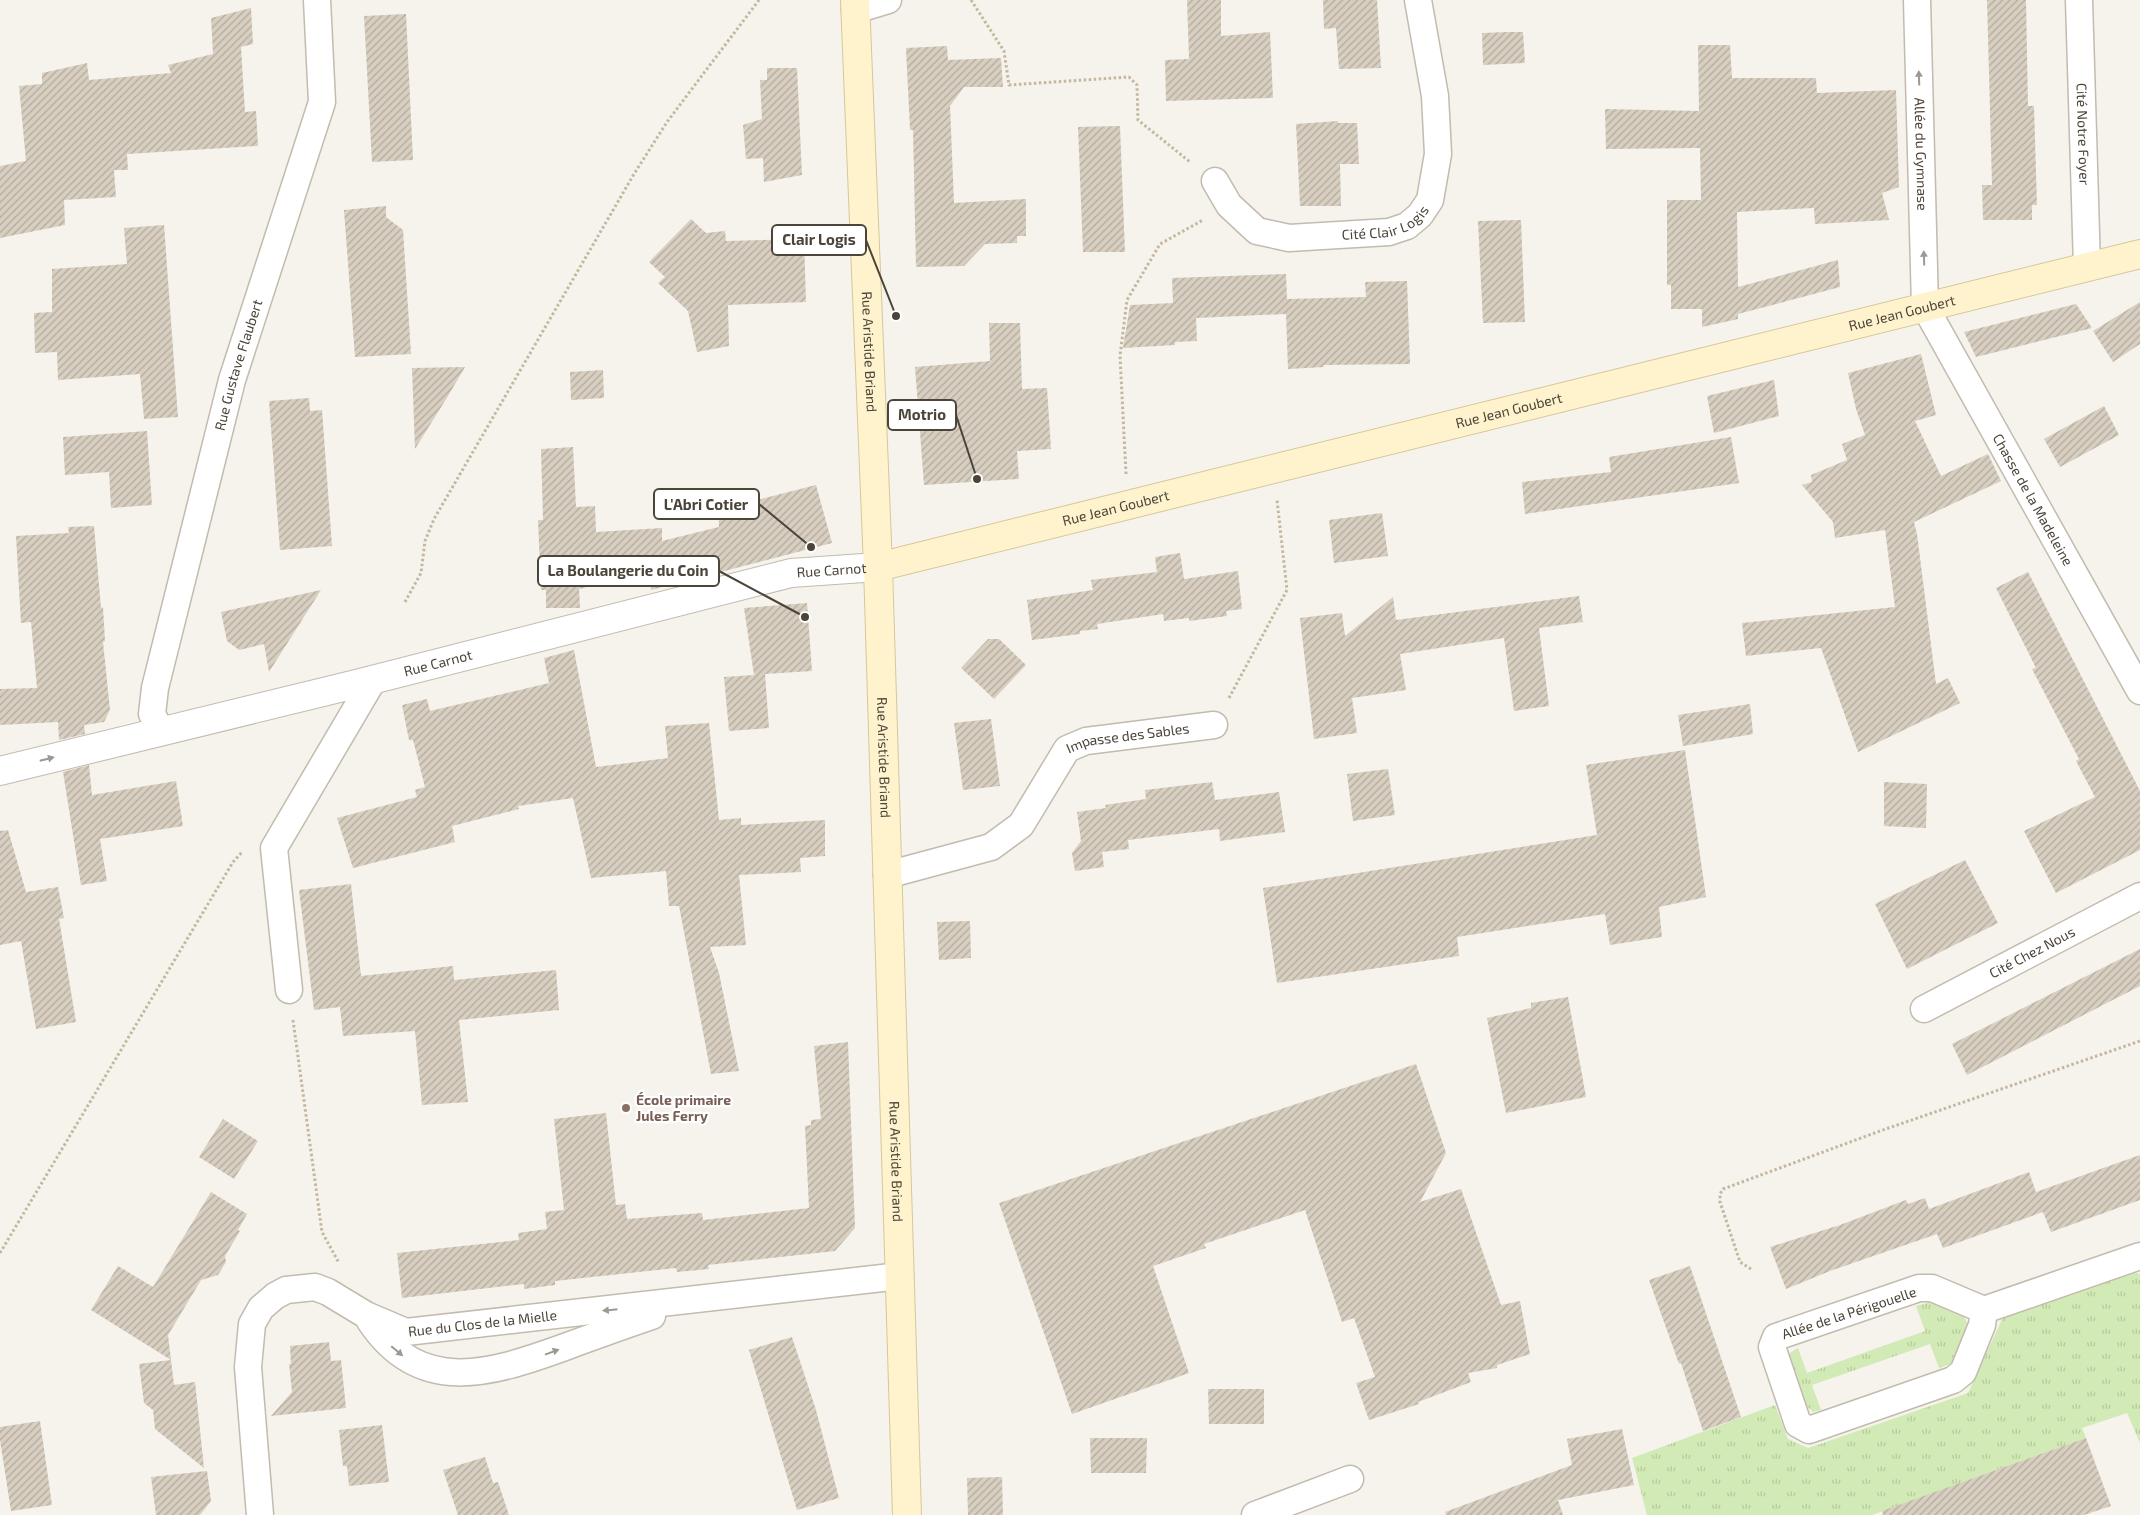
<svg xmlns="http://www.w3.org/2000/svg" width="2140" height="1515" font-family="'Exo 2',sans-serif">
	<style>
		.grass { fill: url(#grass-tufts) }
		.building { fill: url(#building-hatch) }
		.lines { fill: none; stroke-linecap: round; stroke-linejoin: round }
		.minor-casing { stroke: #c2bbae; stroke-width: 29 }
		.tertiary-casing { stroke: #c2bbae; stroke-width: 30 }
		.secondary-casing { stroke: #d6c79b; stroke-width: 30 }
		.path { stroke: #c4b79f; stroke-width: 3; stroke-dasharray: 2.5 2.5; stroke-linecap: butt }
		.minor { stroke: #fff; stroke-width: 26 }
		.tertiary { stroke: #fff; stroke-width: 28 }
		.secondary { stroke: #fff3cd; stroke-width: 28 }
		.oneway { fill: #9c9892 }
		.education-dot { fill: #8d6e63; stroke: #fff; stroke-width: 2 }
		.labels { text-anchor: middle; stroke-width: 4.5; stroke-linejoin: round; paint-order: stroke }
		.street-label { font-size: 14px; fill: #4b4439; stroke: #fff }
		.education-label { font-size: 14px; font-weight: bold; fill: #785e54; stroke: #fff; text-anchor: start }
		.leader { fill: none; stroke: #4b4439; stroke-width: 2 }
		.callout-dot { fill: #4b4439; stroke: #fff; stroke-width: 2 }
		.callout { fill: #fff; stroke: #4b4439; stroke-width: 2 }
		.callout-label { font-size: 15px; text-anchor: middle; font-weight: bold; fill: #4b4439 }
	</style>
	<defs>
		<pattern id="grass-tufts" width="24" height="20" patternUnits="userSpaceOnUse" patternTransform="scale(1.25)"><rect width="24" height="20" fill="#d2eab5"/><path d="M3 7l-1-3M5 7V3M7 7l1-3M15 17l-1-3M17 17v-4M19 17l1-3" fill="none" stroke="#b6ca9c"/></pattern>
		<pattern id="building-hatch" width="6" height="6" patternUnits="userSpaceOnUse" patternTransform="scale(1.25)"><rect width="6" height="6" fill="#d8cfc1"/><path d="M-1 1l2-2M0 6l6-6M5 7l2-2" fill="none" stroke="#b1aa9e"/></pattern>
	</defs>
	<rect width="100%" height="100%" fill="#f6f3ec"/>
	<!-- grass -->
	<path class="grass" d="M 2134,1272 L 2140,1274 L 2140,1443 L 2127,1413 L 2082,1428 L 2086,1438 L 1872,1515 L 1647,1515 L 1632,1458 L 1775,1405 L 1788,1439 L 1808,1448 L 1968,1393 L 2004,1315 Z
		M 1930,1302 L 1963,1313 L 1969,1328 L 1953,1363 L 1939,1368 L 1930,1344 L 1812,1385 L 1821,1410 L 1813,1412 L 1804,1404 L 1788,1356 L 1790,1353 L 1798,1348 L 1807,1373 L 1925,1331 L 1916,1306 Z"/>
	<!-- building -->
	<path class="building" d="M 1187,0 L 1221,0 L 1221,36 L 1270,32 L 1273,98 L 1166,101 L 1165,60 L 1189,59 Z
		M 1323,0 L 1377,0 L 1381,68 L 1339,69 L 1336,28 L 1324,29 Z
		M 1987,0 L 2026,0 L 2028,106 L 2034,106 L 2037,205 L 2032,205 L 2032,220 L 1983,220 L 1982,185 L 1992,185 Z
		M 251,8 L 253,44 L 241,47 L 245,112 L 256,111 L 258,146 L 127,154 L 128,170 L 114,170 L 116,197 L 64,200 L 65,225 L 0,238 L 0,166 L 26,161 L 19,86 L 42,84 L 42,73 L 87,63 L 89,80 L 171,73 L 168,65 L 213,54 L 211,18 Z
		M 406,14 L 413,160 L 372,162 L 364,16 Z
		M 1507,32 L 1523,32 L 1525,63 L 1483,65 L 1482,33 Z
		M 1698,45 L 1730,45 L 1732,78 L 1816,78 L 1817,93 L 1896,90 L 1899,187 L 1882,193 L 1889,220 L 1815,224 L 1814,208 L 1737,212 L 1738,287 L 1838,260 L 1840,287 L 1738,314 L 1738,319 L 1702,327 L 1702,309 L 1671,309 L 1671,285 L 1667,285 L 1667,200 L 1701,200 L 1700,148 L 1606,149 L 1605,109 L 1699,111 Z
		M 947,46 L 948,60 L 1001,58 L 1003,87 L 964,87 L 950,106 L 954,203 L 1026,199 L 1026,236 L 1017,236 L 1017,243 L 985,244 L 964,266 L 916,267 L 913,130 L 910,130 L 906,48 Z
		M 767,68 L 797,68 L 802,175 L 764,182 L 763,158 L 746,159 L 743,125 L 762,119 L 760,80 L 767,80 Z
		M 1338,121 L 1338,123 L 1357,123 L 1359,164 L 1340,164 L 1341,206 L 1300,206 L 1296,124 Z
		M 1120,126 L 1125,252 L 1083,252 L 1078,127 Z
		M 386,206 L 386,217 L 403,230 L 411,354 L 355,357 L 344,210 Z
		M 691,219 L 706,233 L 725,231 L 726,241 L 804,239 L 806,302 L 728,305 L 729,346 L 697,352 L 688,311 L 658,283 L 665,277 L 649,262 Z
		M 1521,220 L 1525,322 L 1483,323 L 1478,221 Z
		M 164,225 L 178,417 L 144,419 L 140,374 L 58,380 L 57,352 L 35,353 L 34,313 L 52,312 L 52,269 L 127,264 L 124,228 Z
		M 1286,274 L 1287,299 L 1366,297 L 1365,282 L 1407,281 L 1410,364 L 1323,365 L 1324,367 L 1288,369 L 1286,314 L 1196,318 L 1197,341 L 1175,342 L 1175,345 L 1123,348 L 1130,305 L 1173,303 L 1172,278 Z
		M 2140,302 L 2140,344 L 2113,362 L 2093,331 Z
		M 2076,304 L 2092,328 L 1976,357 L 1964,332 Z
		M 989,323 L 1020,323 L 1022,389 L 1047,388 L 1051,449 L 1017,451 L 1019,479 L 924,485 L 915,367 L 990,361 Z
		M 1921,354 L 1936,415 L 1915,421 L 1941,476 L 1988,454 L 2001,481 L 1914,522 L 1917,534 L 1936,684 L 1948,678 L 1960,703 L 1858,752 L 1821,648 L 1746,656 L 1742,623 L 1895,607 L 1885,530 L 1835,538 L 1833,522 L 1802,485 L 1812,482 L 1811,475 L 1847,460 L 1842,444 L 1865,435 L 1856,409 L 1848,373 Z
		M 465,367 L 448,396 L 415,449 L 412,368 Z
		M 603,370 L 604,398 L 571,400 L 570,372 Z
		M 1774,380 L 1779,416 L 1714,433 L 1707,396 Z
		M 309,398 L 310,411 L 322,410 L 332,546 L 280,550 L 269,401 Z
		M 2104,406 L 2119,435 L 2060,467 L 2044,439 Z
		M 147,431 L 152,505 L 111,508 L 109,472 L 65,475 L 63,437 Z
		M 1731,437 L 1739,483 L 1525,514 L 1522,482 L 1611,472 L 1609,457 Z
		M 573,447 L 576,507 L 595,506 L 596,532 L 662,528 L 662,541 L 719,527 L 718,506 L 757,495 L 757,500 L 816,485 L 832,543 L 651,590 L 650,581 L 612,581 L 579,589 L 580,608 L 546,608 L 546,590 L 541,590 L 538,520 L 543,520 L 541,449 Z
		M 1382,513 L 1388,556 L 1334,563 L 1329,520 Z
		M 94,526 L 101,608 L 103,607 L 105,641 L 103,642 L 110,710 L 104,722 L 84,725 L 85,734 L 59,740 L 58,722 L 0,725 L 0,689 L 37,688 L 31,622 L 21,623 L 16,536 L 69,533 L 68,527 Z
		M 1180,553 L 1184,579 L 1238,571 L 1242,609 L 1226,611 L 1227,616 L 1189,621 L 1189,618 L 1164,621 L 1163,614 L 1097,624 L 1098,629 L 1080,631 L 1080,634 L 1032,640 L 1027,600 L 1093,590 L 1091,580 L 1157,572 L 1155,557 Z
		M 2028,572 L 2140,791 L 2140,850 L 2056,893 L 2024,831 L 2095,797 L 2076,761 L 2079,759 L 2032,669 L 2036,668 L 1996,588 Z
		M 321,590 L 269,672 L 264,644 L 239,650 L 227,641 L 221,612 Z
		M 1579,596 L 1583,622 L 1539,628 L 1549,706 L 1514,711 L 1504,638 L 1400,654 L 1406,690 L 1352,698 L 1357,733 L 1314,739 L 1300,618 L 1342,613 L 1345,636 L 1393,597 L 1396,620 Z
		M 807,603 L 812,671 L 765,674 L 769,728 L 729,731 L 724,677 L 754,675 L 744,608 Z
		M 988,639 L 999,639 L 1026,665 L 994,699 L 961,668 Z
		M 574,650 L 596,767 L 668,758 L 665,726 L 709,723 L 719,820 L 741,818 L 741,825 L 825,820 L 825,856 L 800,858 L 801,872 L 739,875 L 746,945 L 710,947 L 719,973 L 739,1071 L 711,1074 L 679,906 L 669,906 L 666,871 L 591,878 L 573,798 L 518,806 L 519,809 L 452,826 L 455,842 L 353,868 L 337,818 L 417,797 L 415,790 L 425,787 L 413,740 L 409,740 L 402,705 L 427,699 L 430,711 L 549,683 L 544,658 Z
		M 1750,704 L 1753,734 L 1683,746 L 1678,715 Z
		M 991,719 L 1000,786 L 963,790 L 954,723 Z
		M 1685,750 L 1706,897 L 1659,907 L 1662,937 L 1610,945 L 1605,914 L 1457,937 L 1459,956 L 1277,983 L 1263,888 L 1597,835 L 1586,765 Z
		M 89,765 L 92,795 L 176,781 L 183,826 L 100,839 L 107,881 L 81,885 L 63,772 Z
		M 1388,769 L 1395,815 L 1353,821 L 1347,774 Z
		M 1212,782 L 1215,800 L 1279,792 L 1285,832 L 1220,841 L 1219,829 L 1128,840 L 1129,849 L 1102,852 L 1104,867 L 1075,871 L 1072,853 L 1081,841 L 1077,812 L 1106,808 L 1105,805 L 1146,799 L 1145,790 Z
		M 1884,782 L 1927,784 L 1926,828 L 1884,826 Z
		M 8,830 L 26,892 L 58,887 L 64,918 L 59,919 L 76,1022 L 36,1029 L 21,941 L 0,945 L 0,831 Z
		M 1965,860 L 1998,923 L 1907,969 L 1875,904 Z
		M 351,884 L 361,976 L 453,966 L 454,980 L 556,970 L 559,1010 L 459,1020 L 468,1102 L 422,1105 L 415,1031 L 343,1036 L 340,1007 L 314,1010 L 299,890 Z
		M 970,921 L 971,958 L 939,960 L 937,922 Z
		M 2140,949 L 2140,986 L 1967,1075 L 1952,1044 Z
		M 1568,997 L 1586,1097 L 1506,1113 L 1487,1018 L 1531,1008 L 1531,1003 Z
		M 848,1042 L 855,1228 L 835,1251 L 708,1265 L 709,1269 L 677,1272 L 676,1268 L 555,1281 L 555,1285 L 524,1289 L 524,1284 L 402,1298 L 397,1253 L 519,1240 L 518,1233 L 547,1229 L 545,1212 L 564,1210 L 554,1119 L 606,1113 L 616,1205 L 625,1204 L 627,1219 L 702,1213 L 703,1220 L 809,1208 L 805,1126 L 811,1125 L 811,1120 L 821,1119 L 814,1046 Z
		M 1416,1064 L 1446,1153 L 1420,1202 L 1461,1189 L 1501,1305 L 1520,1301 L 1530,1354 L 1497,1365 L 1497,1368 L 1468,1373 L 1471,1382 L 1418,1402 L 1419,1404 L 1369,1420 L 1356,1383 L 1375,1377 L 1354,1318 L 1342,1322 L 1305,1210 L 1204,1244 L 1206,1248 L 1153,1266 L 1189,1373 L 1072,1414 L 999,1203 Z
		M 223,1119 L 258,1141 L 234,1179 L 199,1157 Z
		M 2140,1155 L 2140,1200 L 2051,1232 L 2043,1212 L 1943,1248 L 1937,1234 L 1830,1271 L 1786,1289 L 1770,1247 L 1840,1225 L 1906,1200 L 1908,1204 L 1925,1198 L 1929,1209 L 2029,1172 L 2036,1192 Z
		M 211,1192 L 247,1214 L 238,1230 L 240,1231 L 225,1256 L 226,1262 L 218,1275 L 201,1280 L 168,1335 L 174,1385 L 195,1382 L 204,1468 L 155,1429 L 153,1410 L 144,1403 L 139,1364 L 171,1360 L 91,1310 L 118,1266 L 153,1287 Z
		M 1690,1266 L 1741,1417 L 1703,1431 L 1681,1363 L 1679,1364 L 1649,1280 Z
		M 792,1337 L 816,1410 L 839,1498 L 797,1510 L 749,1350 Z
		M 329,1342 L 331,1361 L 341,1360 L 346,1408 L 271,1416 L 292,1392 L 289,1364 L 291,1364 L 290,1346 Z
		M 1208,1389 L 1264,1389 L 1264,1424 L 1209,1424 Z
		M 40,1421 L 52,1505 L 11,1511 L 0,1440 L 0,1427 Z
		M 382,1425 L 389,1482 L 349,1486 L 347,1466 L 343,1466 L 339,1430 Z
		M 1622,1429 L 1634,1485 L 1558,1500 L 1563,1515 L 1446,1515 L 1445,1512 L 1572,1465 L 1567,1439 Z
		M 1090,1438 L 1147,1438 L 1146,1473 L 1091,1473 Z
		M 2086,1438 L 2111,1506 L 2084,1515 L 1883,1515 L 1882,1511 Z
		M 485,1457 L 493,1483 L 498,1482 L 509,1515 L 458,1515 L 443,1470 Z
		M 207,1471 L 211,1501 L 200,1515 L 156,1515 L 151,1477 Z
		M 1002,1477 L 1003,1515 L 968,1515 L 967,1478 Z"/>
	<g class="lines">
		<!-- minor casing -->
		<g class="minor-casing">
			<g id="minor">
				<path id="s1" d="M 1917,0 L 1925,307 L 2140,691"/>
				<path id="s2" d="M 2079,0 L 2087,267"/>
				<path d="M 855,10 L 888,0"/>
				<path id="s3" d="M 1215,181 L 1229,205 L 1257,231 L 1289,238 L 1389,232 L 1407,226 L 1420,215 L 1430,200 L 1438,154 L 1435,96 L 1418,0"/>
				<path id="s4" d="M 161,731 L 152,714 L 155,688 L 232,380 L 322,102 L 317,0"/>
				<path id="s5" d="M 887,875 L 991,847 L 1021,825 L 1067,749 L 1086,741 L 1214,725"/>
				<path d="M 289,990 L 274,848 L 373,680"/>
				<path id="s6" d="M 1924,1009 L 2140,896"/>
				<path d="M 1919,1288 L 1932,1288 L 1984,1310 L 1982,1325 L 1963,1372 L 1953,1380 L 1809,1430 L 1798,1424 L 1772,1347 L 1776,1337 Z"/>
				<path d="M 1984,1310 L 2140,1256"/>
				<path d="M 370,1321 C 420,1396 490,1374 562,1348 C 592,1337 622,1326 652,1316"/>
				<path id="s7" d="M 260,1515 L 248,1367 L 252,1324 L 261,1308 L 275,1296 L 286,1290 L 315,1287 L 328,1292 L 366,1315 L 406,1332 L 900,1276"/>
				<path d="M 1255,1515 L 1350,1479"/>
			</g>
		</g>
		<!-- tertiary casing -->
		<g class="tertiary-casing">
			<g id="tertiary">
				<path id="s8" d="M 0,771 L 356,684 L 791,573 L 878,567"/>
			</g>
		</g>
		<!-- secondary casing -->
		<g class="secondary-casing">
			<g id="secondary">
				<path id="s9" d="M 855,0 L 878,567 L 907,1515"/>
				<path id="s10" d="M 878,567 L 2140,254"/>
			</g>
		</g>
		<!-- path -->
		<path class="path" d="M 971,0 L 1004,51 L 1009,85 L 1129,77 L 1137,85 L 1138,120 L 1190,162
			M 1126,474 L 1120,356 L 1127,300 L 1160,244 L 1203,220
			M 405,602 L 421,573 L 425,541 L 434,519 L 634,174 L 667,122 L 759,0
			M 1229,698 L 1287,590 L 1277,500
			M 293,1020 L 322,1232 L 339,1263
			M 0,1253 L 233,862 L 243,851
			M 1751,1269 L 1740,1262 L 1720,1202 L 1720,1194 L 1723,1189 L 1880,1131 L 2140,1041"/>
		<!-- minor -->
		<use href="#minor" class="minor"/>
		<!-- tertiary -->
		<use href="#tertiary" class="tertiary"/>
		<!-- secondary -->
		<use href="#secondary" class="secondary"/>
	</g>
	<!-- one-way arrows -->
	<defs><path id="oneway-solid" d="M-6-.8H1V-3.2L6.5 0L1 3.2V.8H-6Z" transform="scale(1.25)"/></defs>
	<g class="oneway">
		<use href="#oneway-solid" transform="translate(1919 78) rotate(-92)"/>
		<use href="#oneway-solid" transform="translate(1924 258) rotate(-92)"/>
		<use href="#oneway-solid" transform="translate(47 759) rotate(-14)"/>
		<use href="#oneway-solid" transform="translate(610 1310) rotate(174)"/>
		<use href="#oneway-solid" transform="translate(397 1351) rotate(40)"/>
		<use href="#oneway-solid" transform="translate(552 1352) rotate(-20)"/>
	</g>
	<!-- markers -->
	<circle class="education-dot" cx="626" cy="1108" r="5"/>
	<g class="labels">
		<!-- street labels -->
		<g class="street-label">
			<text dy="5" stroke="none"><textPath href="#s2" startOffset="134">Cité Notre Foyer</textPath></text>
			<text dy="5" stroke="none"><textPath href="#s1" startOffset="154">Allée du Gymnase</textPath></text>
			<text dy="5" stroke="none"><textPath href="#s3" startOffset="198">Cité Clair Logis</textPath></text>
			<text dy="5" stroke="none"><textPath href="#s10" startOffset="1055">Rue Jean Goubert</textPath></text>
			<text dy="5" stroke="none"><textPath href="#s9" startOffset="352">Rue Aristide Briand</textPath></text>
			<text dy="5" stroke="none"><textPath href="#s4" startOffset="379">Rue Gustave Flaubert</textPath></text>
			<text dy="5" stroke="none"><textPath href="#s10" startOffset="650">Rue Jean Goubert</textPath></text>
			<text dy="5" stroke="none"><textPath href="#s1" startOffset="528">Chasse de la Madeleine</textPath></text>
			<text dy="5" stroke="none"><textPath href="#s10" startOffset="245">Rue Jean Goubert</textPath></text>
			<text dy="5" stroke="none"><textPath href="#s8" startOffset="856">Rue Carnot</textPath></text>
			<text dy="5" stroke="none"><textPath href="#s8" startOffset="451">Rue Carnot</textPath></text>
			<text dy="5" stroke="none"><textPath href="#s5" startOffset="296">Impasse des Sables</textPath></text>
			<text dy="5" stroke="none"><textPath href="#s9" startOffset="758">Rue Aristide Briand</textPath></text>
			<text dy="5" stroke="none"><textPath href="#s6" startOffset="122">Cité Chez Nous</textPath></text>
			<text dy="5" stroke="none"><textPath href="#s9" startOffset="1162">Rue Aristide Briand</textPath></text>
			<text transform="translate(1849 1313) rotate(-18)" y="5">Allée de la Périgouelle</text>
			<text dy="5" stroke="none"><textPath href="#s7" startOffset="449">Rue du Clos de la Mielle</textPath></text>
		</g>
		<!-- education labels -->
		<g class="education-label">
			<text x="636" y="1105">École primaire<tspan x="636" dy="16">Jules Ferry</tspan></text>
		</g>
	</g>
	<!-- callouts -->
	<path class="leader" d="M896 316L866 240M977 479L956 415M811 547L759 504M805 617L719 571"/>
	<g class="callout-dot">
		<circle cx="896" cy="316" r="5"/>
		<circle cx="977" cy="479" r="5"/>
		<circle cx="811" cy="547" r="5"/>
		<circle cx="805" cy="617" r="5"/>
	</g>
	<g class="callout">
		<rect x="772" y="225" width="94" height="30" rx="5"/>
		<rect x="888" y="400" width="68" height="30" rx="5"/>
		<rect x="654" y="489" width="105" height="30" rx="5"/>
		<rect x="538" y="556" width="181" height="30" rx="5"/>
	</g>
	<g class="callout-label">
		<text x="819" y="245">Clair Logis</text>
		<text x="922" y="420">Motrio</text>
		<text x="706" y="510">L'Abri Cotier</text>
		<text x="628" y="576">La Boulangerie du Coin</text>
	</g>
</svg>
